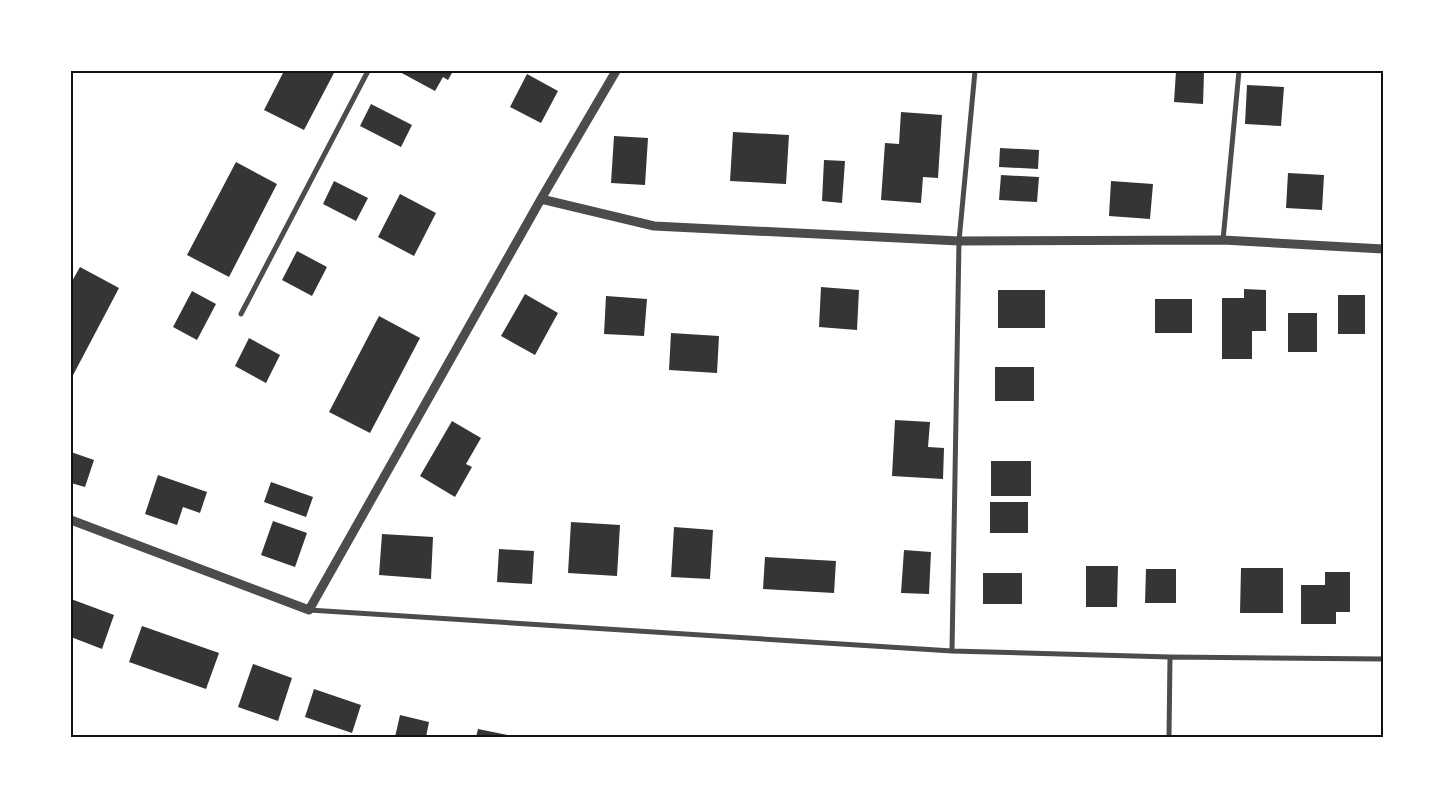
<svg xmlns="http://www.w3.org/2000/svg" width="1454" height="808" font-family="'PT Sans',sans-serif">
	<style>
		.building { fill: #353535 }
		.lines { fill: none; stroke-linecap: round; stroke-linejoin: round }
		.minor { stroke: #4c4c4c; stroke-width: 5 }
		.tertiary { stroke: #4c4c4c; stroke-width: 9 }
		.neatline { fill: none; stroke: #111; stroke-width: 2 }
	</style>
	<rect width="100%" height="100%" fill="#fff"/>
	<!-- building -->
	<path class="building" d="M 284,71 L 335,71 L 304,130 L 264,110 Z
		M 398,71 L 453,71 L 448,80 L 443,77 L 435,91 Z
		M 1176,71 L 1204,73 L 1203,104 L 1174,102 Z
		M 527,74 L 558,91 L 541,123 L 510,107 Z
		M 1247,85 L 1284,87 L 1281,126 L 1245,124 Z
		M 371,104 L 412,125 L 401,147 L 360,126 Z
		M 901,112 L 942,115 L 938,178 L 923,177 L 921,203 L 881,200 L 885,143 L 899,144 Z
		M 733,132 L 789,135 L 786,184 L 730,181 Z
		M 614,136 L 648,138 L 645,185 L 611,183 Z
		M 1000,148 L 1039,150 L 1038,169 L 999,167 Z
		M 824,160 L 845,161 L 842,203 L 822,201 Z
		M 236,162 L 277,184 L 229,277 L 187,255 Z
		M 1288,173 L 1324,175 L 1322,210 L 1286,208 Z
		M 1001,175 L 1039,177 L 1037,202 L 999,200 Z
		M 334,181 L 368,198 L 356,221 L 323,204 Z
		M 1111,181 L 1153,184 L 1150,219 L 1109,216 Z
		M 400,194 L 436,213 L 414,256 L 378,237 Z
		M 297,251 L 327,267 L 312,296 L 282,280 Z
		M 80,267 L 119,288 L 71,379 L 71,283 Z
		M 821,287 L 859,290 L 857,330 L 819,327 Z
		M 1244,289 L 1266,290 L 1266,331 L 1252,331 L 1252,359 L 1222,359 L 1222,298 L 1244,298 Z
		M 998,290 L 1045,290 L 1045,328 L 998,328 Z
		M 192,291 L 216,304 L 197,340 L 173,327 Z
		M 525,294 L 558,313 L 535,355 L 501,336 Z
		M 1338,295 L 1365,295 L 1365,334 L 1338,334 Z
		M 606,296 L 647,299 L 644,336 L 604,334 Z
		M 1155,299 L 1192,299 L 1192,333 L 1155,333 Z
		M 1288,313 L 1317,313 L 1317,352 L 1288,352 Z
		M 379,316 L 420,338 L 370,433 L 329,412 Z
		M 671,333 L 719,336 L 717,373 L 669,370 Z
		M 249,338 L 280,355 L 266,383 L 235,366 Z
		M 995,367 L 1034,367 L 1034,401 L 995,401 Z
		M 895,420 L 930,422 L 928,447 L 944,448 L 943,479 L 892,476 Z
		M 452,421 L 481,438 L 466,464 L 472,467 L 455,497 L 420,476 Z
		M 71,452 L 94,460 L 85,487 L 71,483 Z
		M 991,461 L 1031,461 L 1031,496 L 991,496 Z
		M 158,475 L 207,492 L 200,513 L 183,507 L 177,525 L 145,514 Z
		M 271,482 L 313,497 L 306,517 L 264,502 Z
		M 990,502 L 1028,502 L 1028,533 L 990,533 Z
		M 273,521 L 307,533 L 295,567 L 261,555 Z
		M 571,522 L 620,525 L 617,576 L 568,573 Z
		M 674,527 L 713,530 L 710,579 L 671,577 Z
		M 382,534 L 433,537 L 431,579 L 379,575 Z
		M 499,549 L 534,551 L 532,584 L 497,582 Z
		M 904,550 L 931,552 L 929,594 L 901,593 Z
		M 765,557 L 836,561 L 834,593 L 763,589 Z
		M 1086,566 L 1118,566 L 1117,607 L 1086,607 Z
		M 1241,568 L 1283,568 L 1283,613 L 1240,613 Z
		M 1146,569 L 1176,569 L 1176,603 L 1145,603 Z
		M 1325,572 L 1350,572 L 1350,612 L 1336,612 L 1336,624 L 1301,624 L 1301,585 L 1325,585 Z
		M 983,573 L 1022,573 L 1022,604 L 983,604 Z
		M 71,599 L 114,615 L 102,649 L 71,637 Z
		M 142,626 L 219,653 L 206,689 L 129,662 Z
		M 253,664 L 292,678 L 278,721 L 238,707 Z
		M 314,689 L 361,705 L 352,733 L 305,717 Z
		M 400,715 L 429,722 L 426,737 L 395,737 Z
		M 478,729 L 512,736 L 512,737 L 476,737 Z"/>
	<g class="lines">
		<!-- minor -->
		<path class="minor" d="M 1223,240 L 1239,71
			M 241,314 L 368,71
			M 309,610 L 952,651 L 1170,657 L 1383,659
			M 952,651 L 959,241 L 975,71
			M 1169,737 L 1170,657"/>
		<!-- tertiary -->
		<path class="tertiary" d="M 541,199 L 654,226 L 959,241 L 1223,240 L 1383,249
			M 71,520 L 309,610 L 541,199 L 616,71"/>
	</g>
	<!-- border -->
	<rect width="1454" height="808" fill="none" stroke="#ffffff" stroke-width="145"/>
	<rect x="72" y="72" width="1310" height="664" class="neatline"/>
</svg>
